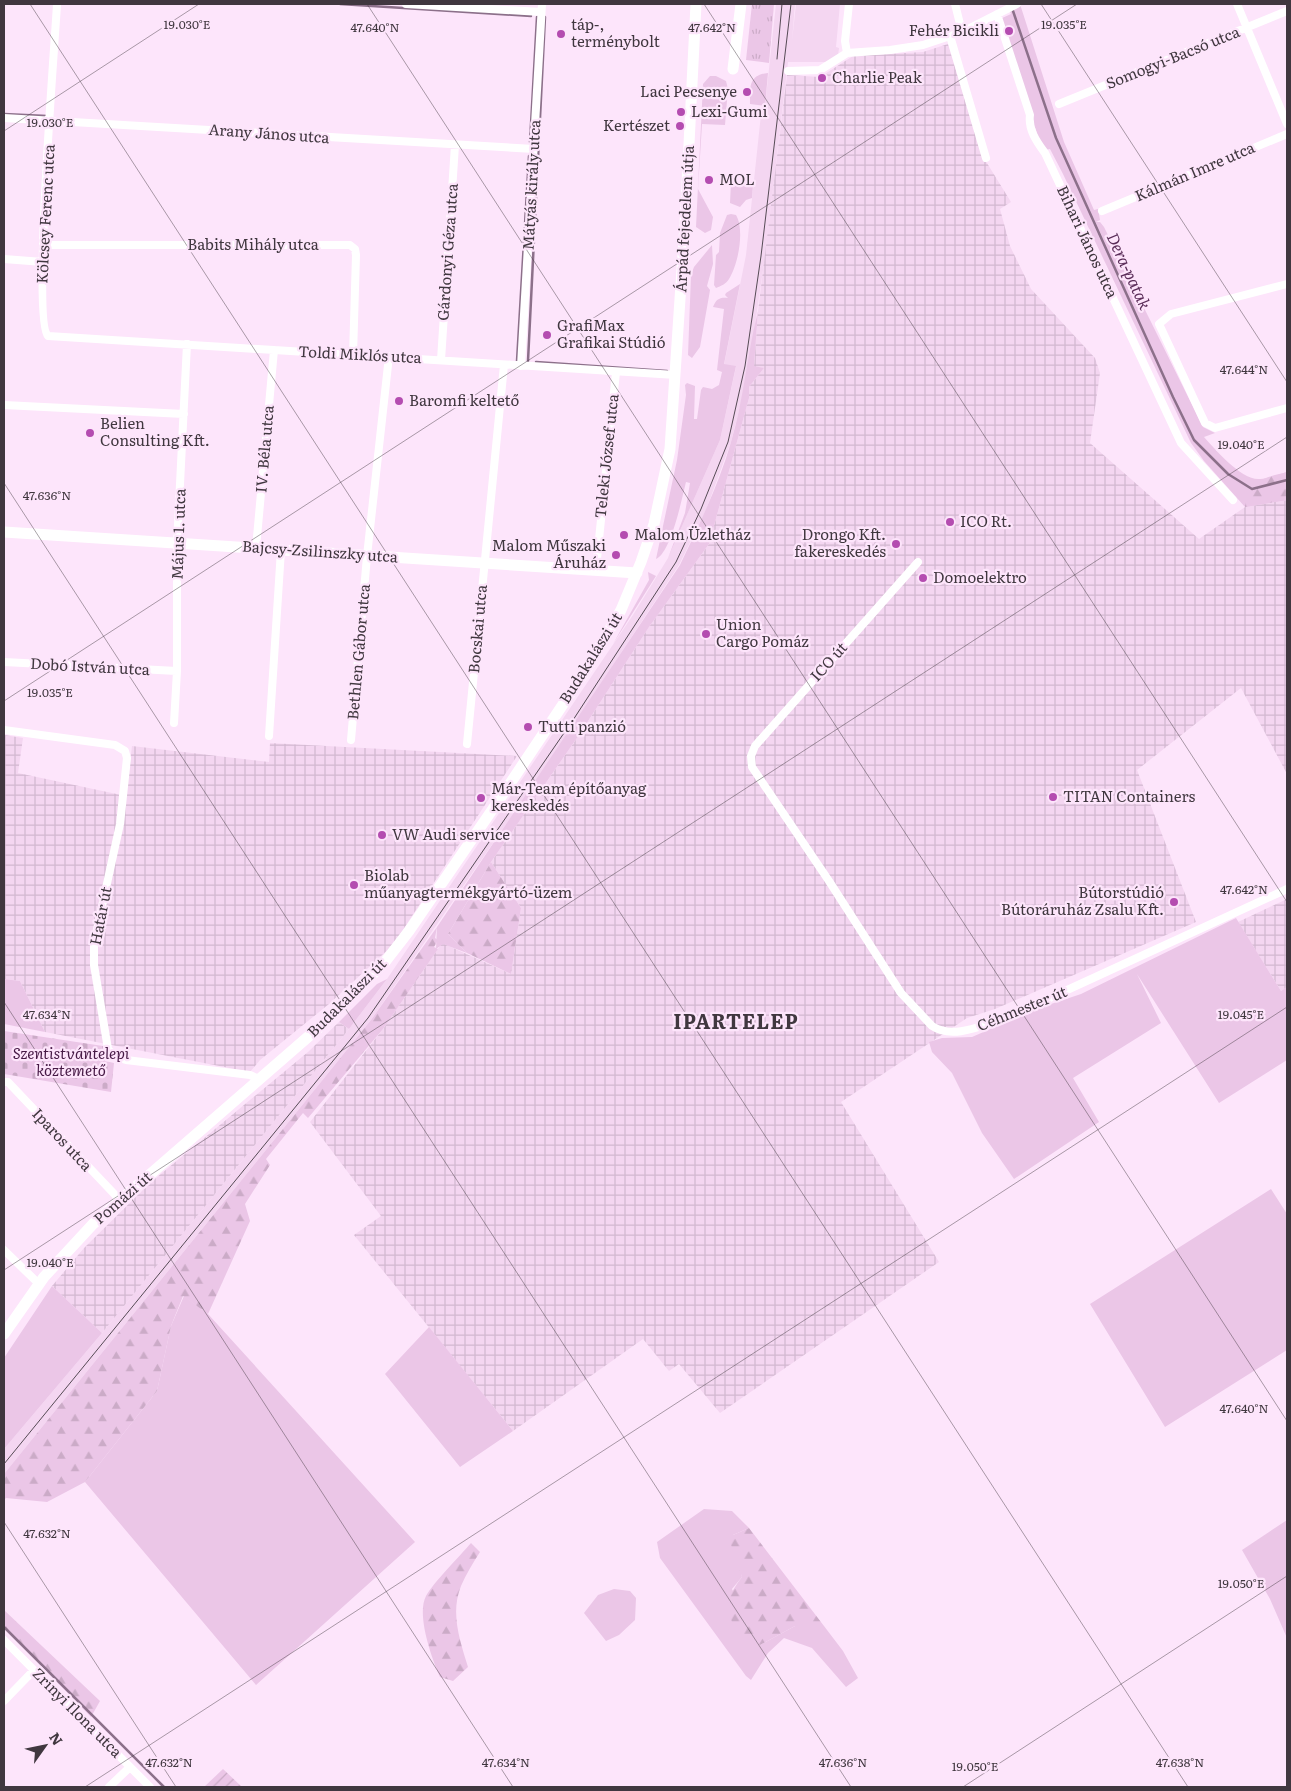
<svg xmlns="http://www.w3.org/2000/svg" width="1291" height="1791" font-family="Literata,serif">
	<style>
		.built { fill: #f4d6f1 }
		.industrial { fill: url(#industrial-grid) }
		.grass { fill: #ebc6e7 }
		.forest { fill: url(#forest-firs) }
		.cemetery { fill: url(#cemetery-stones) }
		.park { fill: url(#park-tufts) }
		.garden { fill: url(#garden-furrows) }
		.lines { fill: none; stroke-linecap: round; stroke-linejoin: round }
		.stream { stroke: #8c708a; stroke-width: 2.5 }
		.street { stroke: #fff; stroke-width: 8 }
		.secondary { stroke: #fff; stroke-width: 11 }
		.tram { stroke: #564b55; stroke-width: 1 }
		.ticks { fill: none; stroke: #40373f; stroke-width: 1; stroke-opacity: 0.45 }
		.poi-dot { fill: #b44cb0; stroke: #fde5fb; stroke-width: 2 }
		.labels { text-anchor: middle; stroke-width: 4.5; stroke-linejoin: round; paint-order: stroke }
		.poi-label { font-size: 15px; fill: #40373f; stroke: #fde5fb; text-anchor: start }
		.street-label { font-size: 15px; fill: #40373f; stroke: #fde5fb }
		.park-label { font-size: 15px; font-style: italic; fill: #461945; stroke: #fde5fb }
		.water-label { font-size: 16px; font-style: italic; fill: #5b2d59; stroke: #fde5fb }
		.district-label { font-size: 20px; font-weight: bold; letter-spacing: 1px; fill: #40373f; stroke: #fde5fb }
		.ticks-label { font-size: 12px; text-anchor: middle; fill: #40373f; stroke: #fde5fb; stroke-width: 4.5; stroke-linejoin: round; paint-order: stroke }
	</style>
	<defs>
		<pattern id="industrial-grid" width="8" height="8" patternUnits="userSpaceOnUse" patternTransform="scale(1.25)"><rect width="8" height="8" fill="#f4d6f1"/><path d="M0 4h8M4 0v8" fill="none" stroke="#d2b8d0"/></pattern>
		<pattern id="forest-firs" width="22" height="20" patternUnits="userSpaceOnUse" patternTransform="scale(1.25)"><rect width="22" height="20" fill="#ebc6e7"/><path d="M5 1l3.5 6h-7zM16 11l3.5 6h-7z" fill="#cbabc7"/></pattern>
		<pattern id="cemetery-stones" width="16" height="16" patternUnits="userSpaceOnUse" patternTransform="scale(1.25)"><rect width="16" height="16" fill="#ebc6e7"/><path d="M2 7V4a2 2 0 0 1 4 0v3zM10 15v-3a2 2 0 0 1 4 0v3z" fill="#cbabc7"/></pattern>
		<pattern id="park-tufts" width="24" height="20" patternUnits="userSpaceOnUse" patternTransform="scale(1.25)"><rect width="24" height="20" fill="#ebc6e7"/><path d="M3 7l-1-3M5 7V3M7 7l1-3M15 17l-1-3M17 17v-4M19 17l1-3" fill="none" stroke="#cbabc7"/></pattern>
		<pattern id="garden-furrows" width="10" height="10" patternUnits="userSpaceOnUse" patternTransform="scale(1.25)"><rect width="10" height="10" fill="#ebc6e7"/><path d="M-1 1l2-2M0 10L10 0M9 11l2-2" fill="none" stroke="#cbabc7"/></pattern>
	</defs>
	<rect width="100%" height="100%" fill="#fde5fb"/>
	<!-- built -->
	<path class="built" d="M 776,4 L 795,4 L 792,41 L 796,4 L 840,4 L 836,47 L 839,48 L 838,56 L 826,62 L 788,62 L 765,257 L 747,379 L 731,442 L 706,510 L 679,565 L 547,765 L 371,1020 L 4,1474 L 4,1449 L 102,1333 L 349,1029 L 387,979 L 633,615 L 668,558 L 720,440 L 736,367 L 724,365 L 746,255 L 762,105 L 765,106 Z"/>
	<!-- industrial -->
	<path class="industrial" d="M 948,44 L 982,155 L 1011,202 L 1000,209 L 1010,246 L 1031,289 L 1095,358 L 1100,373 L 1090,443 L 1199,539 L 1245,507 L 1287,500 L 1287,774 L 1241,688 L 1137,770 L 1196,922 L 995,1009 L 967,1018 L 841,1102 L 939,1262 L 720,1413 L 679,1364 L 669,1371 L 643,1339 L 513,1431 L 354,1235 L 381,1216 L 310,1122 L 383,1029 L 442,943 L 511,974 L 521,908 L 491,862 L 579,735 L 649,627 L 709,544 L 749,398 L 749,387 L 764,368 L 754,367 L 758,311 L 787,75 L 820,77 L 853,56 L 923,52 Z
		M 4,735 L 23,738 L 18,773 L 126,796 L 132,746 L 269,762 L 270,743 L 517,756 L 393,945 L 329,1004 L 260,1060 L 250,1072 L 45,1032 L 20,981 L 4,979 Z
		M 1287,899 L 1287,987 L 1281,991 L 1238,922 Z
		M 339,1022 L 349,1029 L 102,1333 L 52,1286 L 84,1248 L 150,1183 L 308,1052 Z"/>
	<!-- grass -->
	<path class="grass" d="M 1007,4 L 1020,4 L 1064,142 L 1094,210 L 1098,209 L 1100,220 L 1096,222 L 1100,222 L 1104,227 L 1203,427 L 1215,433 L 1204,437 C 1215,449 1242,481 1260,479 C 1269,479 1279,474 1287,472 L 1287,500 L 1245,507 L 1204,461 L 1191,443 L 1063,174 L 1050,149 L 1045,150 L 1039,140 L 1000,19 L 1011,14 Z
		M 768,73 L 765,106 L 750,104 C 750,88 748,75 768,73 Z
		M 710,76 L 716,76 L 726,81 L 728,89 L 725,125 L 702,124 L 698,189 L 713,217 L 711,230 L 705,233 L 696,227 L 703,84 Z
		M 731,182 L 753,185 L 752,198 L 746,200 L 740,207 L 730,203 Z
		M 731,214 L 736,215 C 745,230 738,265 729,279 C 726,284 721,286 716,288 L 714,285 L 716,255 L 719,252 L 720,233 L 727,215 Z
		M 712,245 L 713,264 L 707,286 L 710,290 L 709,296 L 700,347 L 692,358 L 688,355 L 691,275 L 694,267 Z
		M 740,284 L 724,364 L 736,366 L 720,440 L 668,558 L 685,513 L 690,483 L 686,482 C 682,498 671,553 656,559 L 677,460 L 686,395 L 685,385 L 687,383 L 695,386 L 694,419 L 697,419 L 701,390 L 703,387 L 712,389 L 719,385 L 722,372 L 717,370 L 724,309 L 713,307 C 716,299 720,297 728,298 L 725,295 L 726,293 Z
		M 758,311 L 754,366 L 764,368 L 749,387 L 749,398 L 709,544 L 649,627 L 579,735 L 491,862 L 448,934 L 467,953 L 443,944 L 436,949 L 437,927 L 680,565 C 699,525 719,484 731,442 C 744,399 747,354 758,311 Z
		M 648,572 L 656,576 L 613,644 L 649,580 Z
		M 1236,918 L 1281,991 L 1287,987 L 1287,1060 L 1219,1103 L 1137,974 L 1161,1023 L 1073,1078 L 1099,1122 L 1014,1179 L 982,1133 L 952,1073 L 932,1052 L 929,1042 L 942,1038 L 972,1037 L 1039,1008 L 1081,994 Z
		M 4,979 L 20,981 L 45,1032 L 4,1024 Z
		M 387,979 L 349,1029 L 339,1022 L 377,984 Z
		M 1271,1189 L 1287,1214 L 1287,1350 L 1165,1427 L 1090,1304 Z
		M 52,1286 L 102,1333 L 4,1449 L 4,1358 Z
		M 184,1296 L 208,1314 L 415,1542 L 256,1685 L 85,1482 L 157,1391 L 171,1326 Z
		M 429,1327 L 513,1431 L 460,1467 L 385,1374 Z
		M 704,1509 L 732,1511 L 749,1528 L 733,1535 L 742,1577 L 732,1589 L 760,1645 L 795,1626 L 824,1626 L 843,1651 L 858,1678 L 846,1687 L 812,1648 L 784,1638 L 768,1653 L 751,1680 L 746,1676 L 660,1558 L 657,1542 Z
		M 1287,1520 L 1287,1638 L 1270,1599 L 1242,1550 Z
		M 614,1589 L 630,1591 L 636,1598 L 635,1620 L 619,1635 L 606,1641 L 584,1613 L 598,1595 Z"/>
	<!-- forest -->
	<path class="forest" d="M 1287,472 L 1287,500 L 1245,507 C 1247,480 1264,478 1287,472 Z
		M 491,862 L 521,908 L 511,974 L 467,953 L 448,934 Z
		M 437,927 L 435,938 L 438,940 L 434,947 L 438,949 L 383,1029 L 308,1118 L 303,1113 L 266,1159 L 270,1165 L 245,1204 L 250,1221 L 208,1314 L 183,1296 L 171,1326 L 157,1391 L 85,1482 L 47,1502 L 6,1498 L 4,1500 L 4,1474 L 371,1020 Z
		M 749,1528 L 824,1626 L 795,1626 L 760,1645 L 736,1634 C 727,1608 724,1600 742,1577 L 730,1542 L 733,1535 Z
		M 471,1543 L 480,1552 C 473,1563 466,1574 461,1586 C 450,1613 460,1641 468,1667 L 453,1681 L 440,1677 C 432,1659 416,1615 426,1596 C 433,1583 460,1556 471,1543 Z
		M 4,1610 L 100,1701 L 91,1717 L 4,1627 Z"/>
	<!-- cemetery -->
	<path class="cemetery" d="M 4,1031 L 103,1046 L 105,1061 L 114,1063 L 111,1092 L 4,1074 Z"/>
	<!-- park -->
	<path class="park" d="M 752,4 L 774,4 L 769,63 L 746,60 Z"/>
	<!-- garden -->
	<path class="garden" d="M 223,1769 L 242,1787 L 204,1787 Z"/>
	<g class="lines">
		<!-- stream -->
		<path class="stream" d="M 340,4 L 531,16
			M 1012,8 L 1056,138 L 1173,397 L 1194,440 L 1228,474 L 1252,489 L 1287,480
			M 4,114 L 47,116
			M 530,142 L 537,17
			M 517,361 L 529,156
			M 528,361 L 545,17
			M 536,362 L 667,371
			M 4,1627 L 164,1787"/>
		<!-- street -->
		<path class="street" d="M 57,4 C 55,43 32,322 48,336 L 676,375
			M 406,4 L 541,12
			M 955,4 L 962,32
			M 1237,4 L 1287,124
			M 997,14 L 1030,115 C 1028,129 1036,141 1045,153 L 1181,443 L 1233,500
			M 950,36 L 986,158
			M 847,53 L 845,41 L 849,4
			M 788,71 L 820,70 L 847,53 L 890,50 L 923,45 L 962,32 L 1017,4
			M 1059,104 L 1287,11
			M 4,118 L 534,149
			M 1102,211 L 1287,134
			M 43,245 L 350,245 L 355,249 L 356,255 L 353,356
			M 4,259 L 43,262
			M 1287,284 L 1171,314 L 1159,324 L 1205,423 L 1215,428 L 1287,408
			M 441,360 L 455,145
			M 521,366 L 542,4
			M 4,405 L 184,414
			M 256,548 L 274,350
			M 918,562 L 755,746 L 751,756 L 752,767 L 829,881 L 901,993 L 932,1026 C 953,1040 983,1025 1004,1019 L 1287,889
			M 596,569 L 616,372
			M 4,662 L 177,671
			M 174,723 L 177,671 L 177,544 L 187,344
			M 4,730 L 115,745 L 125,751 L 127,758 L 120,824 L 94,943 L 94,965 L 108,1049 L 116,1057 L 126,1060 L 250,1075 L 259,1079
			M 269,736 L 281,550
			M 351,740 L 367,556 L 389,356
			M 467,744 L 504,365
			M 4,1082 L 8,1082 L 119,1199
			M 4,1250 L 39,1284
			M 4,1640 L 150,1787
			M 4,1701 L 34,1670
			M 109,1787 L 130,1767"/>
		<!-- secondary -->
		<path class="secondary" d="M 733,69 L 741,4
			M 4,532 L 637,573
			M 4,1334 L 44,1277 L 93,1224 L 324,1023 L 385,962 L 409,931 L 499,800 L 586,670 L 621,610 L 641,562 L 654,524 L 670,449 L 685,224 L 696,4"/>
		<!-- tram -->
		<path class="tram" d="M 777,59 L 782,4
			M 4,1464 L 368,1018 L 575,717 L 676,562 L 701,509 L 728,442 L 745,366 L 761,256 L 791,4"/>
	</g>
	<!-- ticks -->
	<path class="ticks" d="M 30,4 L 1188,1787M 367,4 L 1287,1421M 704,4 L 1287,902M 1041,4 L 1287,382M 4,131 L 199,4M 4,483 L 851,1787M 4,701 L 1077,4M 4,1002 L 513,1787M 4,1270 L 1287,437M 4,1522 L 176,1787M 85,1787 L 1287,1007M 963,1787 L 1287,1576"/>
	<!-- markers -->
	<g class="poi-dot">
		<circle cx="1009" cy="31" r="5"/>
		<circle cx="561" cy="34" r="5"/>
		<circle cx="822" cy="78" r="5"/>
		<circle cx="747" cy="92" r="5"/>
		<circle cx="681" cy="112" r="5"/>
		<circle cx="680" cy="126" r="5"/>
		<circle cx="709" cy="180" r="5"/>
		<circle cx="547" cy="335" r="5"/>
		<circle cx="399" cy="401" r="5"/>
		<circle cx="90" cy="433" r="5"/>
		<circle cx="950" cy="522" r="5"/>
		<circle cx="624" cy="535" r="5"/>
		<circle cx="896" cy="544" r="5"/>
		<circle cx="616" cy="555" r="5"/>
		<circle cx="923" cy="578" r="5"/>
		<circle cx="706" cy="634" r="5"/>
		<circle cx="528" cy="727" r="5"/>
		<circle cx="1053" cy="797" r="5"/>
		<circle cx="481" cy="798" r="5"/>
		<circle cx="382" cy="835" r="5"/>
		<circle cx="354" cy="885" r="5"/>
		<circle cx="1174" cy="902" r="5"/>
	</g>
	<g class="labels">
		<!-- poi labels -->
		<g class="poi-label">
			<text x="571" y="30">táp-,<tspan x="571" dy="17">terménybolt</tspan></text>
			<text x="999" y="36" text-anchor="end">Fehér Bicikli</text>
			<text x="832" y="83">Charlie Peak</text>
			<text x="737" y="97" text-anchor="end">Laci Pecsenye</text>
			<text x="691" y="117">Lexi-Gumi</text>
			<text x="670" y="131" text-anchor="end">Kertészet</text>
			<text x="719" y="185">MOL</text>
			<text x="557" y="331">GrafiMax<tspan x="557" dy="17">Grafikai Stúdió</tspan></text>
			<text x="409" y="406">Baromfi keltető</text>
			<text x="100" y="429">Belien<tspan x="100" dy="17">Consulting Kft.</tspan></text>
			<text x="960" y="527">ICO Rt.</text>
			<text x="634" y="540">Malom Üzletház</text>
			<text x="886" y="540" text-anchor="end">Drongo Kft.<tspan x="886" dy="17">fakereskedés</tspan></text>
			<text x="606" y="551" text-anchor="end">Malom Műszaki<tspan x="606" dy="17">Áruház</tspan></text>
			<text x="933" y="583">Domoelektro</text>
			<text x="716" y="630">Union<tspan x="716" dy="17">Cargo Pomáz</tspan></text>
			<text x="538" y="732">Tutti panzió</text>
			<text x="491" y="794">Már-Team építőanyag<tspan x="491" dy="17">kereskedés</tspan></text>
			<text x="1063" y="802">TITAN Containers</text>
			<text x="392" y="840">VW Audi service</text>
			<text x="364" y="881">Biolab<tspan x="364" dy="17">műanyagtermékgyártó-üzem</tspan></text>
			<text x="1164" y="898" text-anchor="end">Bútorstúdió<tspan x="1164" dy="17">Bútoráruház Zsalu Kft.</tspan></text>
		</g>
		<!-- street labels -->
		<g class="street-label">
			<text transform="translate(1173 58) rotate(-22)" y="5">Somogyi-Bacsó utca</text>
			<text transform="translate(269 134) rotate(4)" y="5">Arany János utca</text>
			<text transform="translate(1195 172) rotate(-23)" y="5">Kálmán Imre utca</text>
			<text transform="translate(532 185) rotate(-87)" y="5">Mátyás király utca</text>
			<text transform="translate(46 214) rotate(-87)" y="5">Kölcsey Ferenc utca</text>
			<text transform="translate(685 219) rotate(-87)" y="5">Árpád fejedelem útja</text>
			<text transform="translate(1087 242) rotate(65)" y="5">Bihari János utca</text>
			<text x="253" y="250">Babits Mihály utca</text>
			<text transform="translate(448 252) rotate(-86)" y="5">Gárdonyi Géza utca</text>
			<text transform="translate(360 355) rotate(3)" y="5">Toldi Miklós utca</text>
			<text transform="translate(265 449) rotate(-85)" y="5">IV. Béla utca</text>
			<text transform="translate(607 456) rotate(-84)" y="5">Teleki József utca</text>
			<text transform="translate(179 534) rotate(-88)" y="5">Május 1. utca</text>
			<text transform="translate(320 552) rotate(4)" y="5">Bajcsy-Zsilinszky utca</text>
			<text transform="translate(478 629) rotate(-85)" y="5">Bocskai utca</text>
			<text transform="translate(359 652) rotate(-85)" y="5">Bethlen Gábor utca</text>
			<text transform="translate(591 658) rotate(-58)" y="5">Budakalászi út</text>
			<text transform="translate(829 662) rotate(-48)" y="5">ICO út</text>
			<text transform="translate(90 667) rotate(3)" y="5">Dobó István utca</text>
			<text transform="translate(101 916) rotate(-79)" y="5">Határ út</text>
			<text transform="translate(347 998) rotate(-45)" y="5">Budakalászi út</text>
			<text transform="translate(1022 1009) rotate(-22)" y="5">Céhmester út</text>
			<text transform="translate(62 1140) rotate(47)" y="5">Iparos utca</text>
			<text transform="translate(123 1198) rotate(-41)" y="5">Pomázi út</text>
			<text transform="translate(77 1713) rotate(45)" y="5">Zrínyi Ilona utca</text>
		</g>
		<!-- park labels -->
		<g class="park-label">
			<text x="71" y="1059">Szentistvántelepi<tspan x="71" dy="17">köztemető</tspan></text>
		</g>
		<!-- water labels -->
		<g class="water-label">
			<text transform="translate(1129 271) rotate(65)" y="6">Dera-patak</text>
		</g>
		<!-- district labels -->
		<g class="district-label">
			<text x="736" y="1029">IPARTELEP</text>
		</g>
	</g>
	<g class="ticks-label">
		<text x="187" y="29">19.030°E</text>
		<text x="1064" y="29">19.035°E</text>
		<text x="375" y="32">47.640°N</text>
		<text x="712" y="32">47.642°N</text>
		<text x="50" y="127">19.030°E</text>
		<text x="1244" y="374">47.644°N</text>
		<text x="1241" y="449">19.040°E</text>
		<text x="47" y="500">47.636°N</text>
		<text x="50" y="697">19.035°E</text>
		<text x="1244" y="894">47.642°N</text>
		<text x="1241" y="1019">19.045°E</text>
		<text x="47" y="1019">47.634°N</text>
		<text x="50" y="1267">19.040°E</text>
		<text x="1244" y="1413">47.640°N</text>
		<text x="47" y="1538">47.632°N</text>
		<text x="1241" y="1588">19.050°E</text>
		<text x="169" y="1767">47.632°N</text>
		<text x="506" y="1767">47.634°N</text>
		<text x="843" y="1767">47.636°N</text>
		<text x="1180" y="1767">47.638°N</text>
		<text x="975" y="1771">19.050°E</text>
	</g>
	<!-- border -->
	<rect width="1291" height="1791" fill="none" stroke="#40373f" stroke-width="10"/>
	<!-- north arrow -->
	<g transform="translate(45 1746) rotate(57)" stroke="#fde5fb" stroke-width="4" paint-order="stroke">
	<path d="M0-4L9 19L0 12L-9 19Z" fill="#40373f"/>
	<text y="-8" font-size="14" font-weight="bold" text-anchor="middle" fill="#40373f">N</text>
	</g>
</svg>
